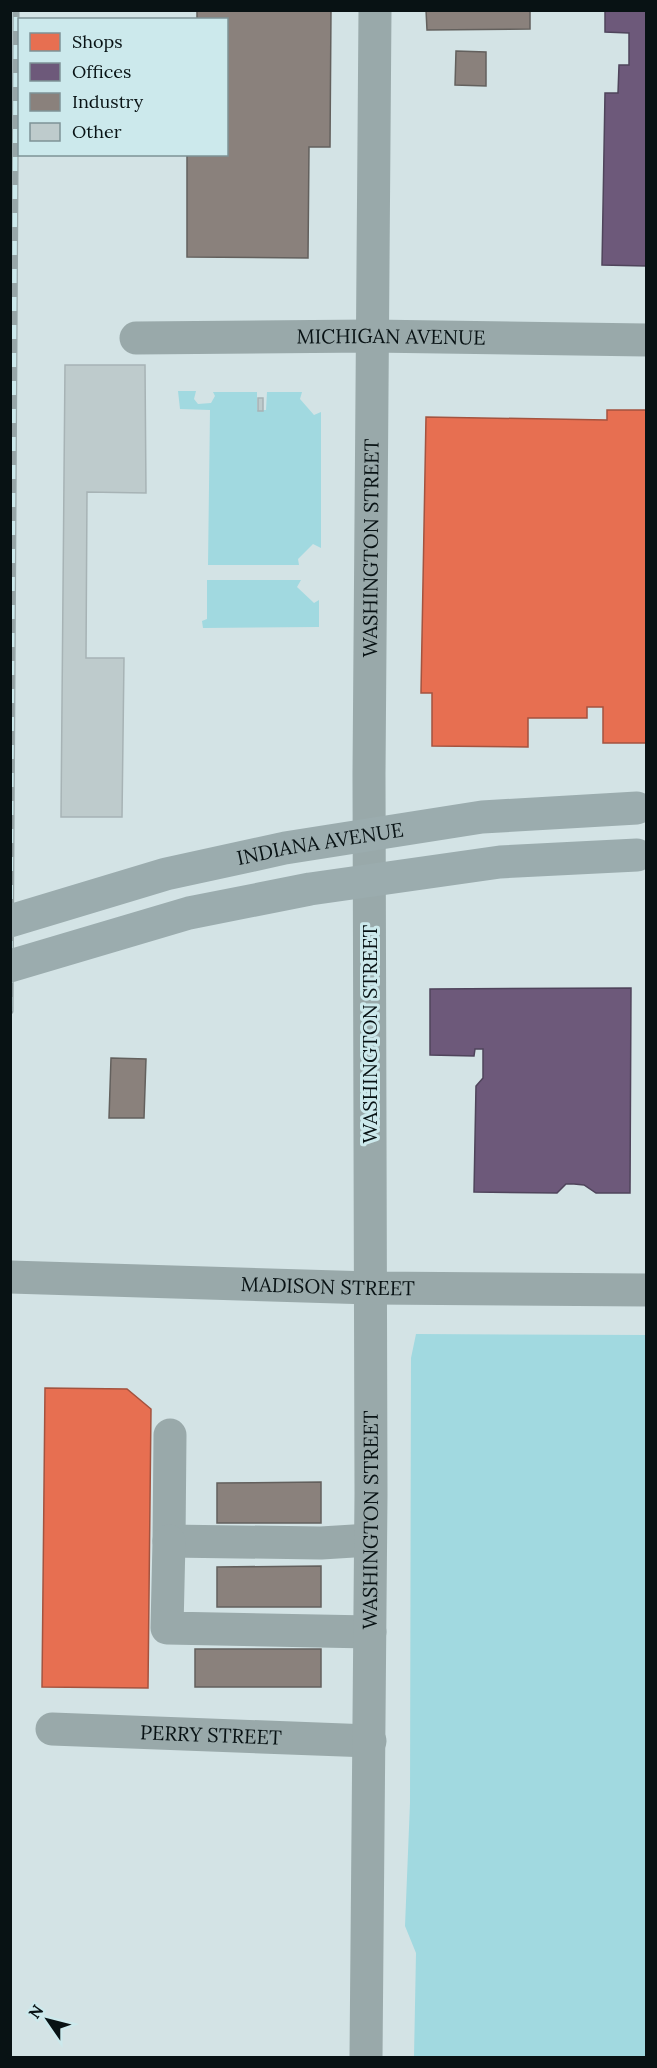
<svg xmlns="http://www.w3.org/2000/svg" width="657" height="2068" font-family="Lora,serif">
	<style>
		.green { fill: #a1d9e0 }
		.shops { fill: #e76f51; stroke: #a4533f; stroke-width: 1.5 }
		.offices { fill: #6d597a; stroke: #4f445b; stroke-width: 1.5 }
		.industry { fill: #8a817c; stroke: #63605d; stroke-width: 1.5 }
		.building { fill: #becbcc; stroke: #a7b3b5; stroke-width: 1.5 }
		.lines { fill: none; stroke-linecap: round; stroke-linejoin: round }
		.minor { stroke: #99a9aa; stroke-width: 33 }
		.rail-casing { stroke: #98a7a9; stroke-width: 7 }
		.rail { stroke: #cce9ec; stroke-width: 4.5; stroke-dasharray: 14; stroke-linecap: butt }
		.major-bridge { stroke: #9bacae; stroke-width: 33 }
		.labels { text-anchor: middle; stroke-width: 6; stroke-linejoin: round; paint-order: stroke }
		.street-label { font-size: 20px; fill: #081214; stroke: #cce9ec }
	</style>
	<rect width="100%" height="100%" fill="#d3e3e5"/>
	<!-- green -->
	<path class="green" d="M 178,391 L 196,391 L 194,399 L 198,404 L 211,403 L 215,396 L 213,392 L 257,392 L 257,410 L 266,410 L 267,392 L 302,392 L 300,399 L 314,415 L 321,412 L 321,548 L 313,544 L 298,559 L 299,565 L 208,565 L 210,410 L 180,409 Z
		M 207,580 L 301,580 L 297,587 L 314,603 L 319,600 L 319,627 L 203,628 L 202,621 L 207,619 Z
		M 416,1334 L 646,1335 L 646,2057 L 414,2057 L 416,1953 L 405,1926 L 410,1803 L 411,1358 Z"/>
	<!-- shops -->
	<path class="shops" d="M 607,410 L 646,410 L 646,743 L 603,743 L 603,707 L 587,707 L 587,718 L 528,718 L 528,747 L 432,746 L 432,693 L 421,693 L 426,417 L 607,420 Z
		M 45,1388 L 127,1389 L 151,1409 L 148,1688 L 42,1687 Z"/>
	<!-- offices -->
	<path class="offices" d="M 605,10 L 646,10 L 646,266 L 602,265 L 605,93 L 618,93 L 619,65 L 629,65 L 629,33 L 605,32 Z
		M 631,988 L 630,1193 L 596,1193 L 584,1185 L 574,1184 L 566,1184 L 557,1193 L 474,1192 L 476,1086 L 483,1078 L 483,1049 L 475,1049 L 474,1056 L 430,1055 L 430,989 Z"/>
	<!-- industry -->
	<path class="industry" d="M 197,10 L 331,10 L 330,147 L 309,147 L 308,258 L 187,257 L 187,154 L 226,154 L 226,20 L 197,20 Z
		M 426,10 L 530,10 L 530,29 L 427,30 Z
		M 456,51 L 486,52 L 486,86 L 455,85 Z
		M 111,1058 L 146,1059 L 144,1118 L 109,1118 Z
		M 321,1482 L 321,1523 L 217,1523 L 217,1483 Z
		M 321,1566 L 321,1607 L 217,1607 L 217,1567 Z
		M 195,1649 L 321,1649 L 321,1687 L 195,1687 Z"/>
	<!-- building -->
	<path class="building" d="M 65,365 L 145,365 L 146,493 L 87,492 L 86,658 L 124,658 L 122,817 L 61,817 Z
		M 258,398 L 263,398 L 263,411 L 258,411 Z"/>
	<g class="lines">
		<!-- minor -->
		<g class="minor">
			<path id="s1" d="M 136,338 L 371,336 L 646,340"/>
			<path id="s2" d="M 10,1277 L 371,1288 L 646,1290"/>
			<path d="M 170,1435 L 169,1541 L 321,1543 L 370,1540"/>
			<path d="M 169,1541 L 167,1628 L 370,1632"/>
			<path id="s3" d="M 52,1729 L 370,1741"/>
			<path id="s4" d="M 366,2058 L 371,1494 L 369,774 L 375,10"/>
		</g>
		<!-- rail casing -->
		<g class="rail-casing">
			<path id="rail" d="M 10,1011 L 16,10"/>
		</g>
		<!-- rail -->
		<use href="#rail" class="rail"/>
		<!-- major-bridge -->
		<g class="major-bridge">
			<path id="s5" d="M 10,921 L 166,874 L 285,848 L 482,817 L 637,808"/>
			<path d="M 10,966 L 189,913 L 310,889 L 500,862 L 637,855"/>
		</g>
	</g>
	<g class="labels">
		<!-- street labels -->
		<g class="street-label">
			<text dy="7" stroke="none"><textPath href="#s1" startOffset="255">MICHIGAN AVENUE</textPath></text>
			<text dy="7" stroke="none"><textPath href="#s4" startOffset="1510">WASHINGTON STREET</textPath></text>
			<text dy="7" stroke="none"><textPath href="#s5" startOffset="320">INDIANA AVENUE</textPath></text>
			<text transform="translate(370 1034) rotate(-90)" y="7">WASHINGTON STREET</text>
			<text dy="7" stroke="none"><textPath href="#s2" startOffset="318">MADISON STREET</textPath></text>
			<text dy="7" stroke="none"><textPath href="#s4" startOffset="538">WASHINGTON STREET</textPath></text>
			<text dy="7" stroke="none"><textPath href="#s3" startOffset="159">PERRY STREET</textPath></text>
		</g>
	</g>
	<!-- border -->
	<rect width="657" height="2068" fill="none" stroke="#081214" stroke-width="24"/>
	<!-- legend -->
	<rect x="18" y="18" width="210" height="138" fill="#cce9ec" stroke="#7e9396" stroke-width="1.5"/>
	<rect x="30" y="33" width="30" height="18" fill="#e76f51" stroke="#7e9396" stroke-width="1.5"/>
	<text x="72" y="48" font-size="18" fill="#081214">Shops</text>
	<rect x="30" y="63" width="30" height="18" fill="#6d597a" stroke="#7e9396" stroke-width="1.5"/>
	<text x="72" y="78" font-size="18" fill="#081214">Offices</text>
	<rect x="30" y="93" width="30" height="18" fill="#8a817c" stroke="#7e9396" stroke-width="1.5"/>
	<text x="72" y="108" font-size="18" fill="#081214">Industry</text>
	<rect x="30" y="123" width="30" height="18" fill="#becbcc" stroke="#7e9396" stroke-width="1.5"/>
	<text x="72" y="138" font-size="18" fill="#081214">Other</text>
	<!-- north arrow -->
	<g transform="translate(48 2020) rotate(305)" stroke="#cce9ec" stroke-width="4.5" paint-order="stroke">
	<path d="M0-4.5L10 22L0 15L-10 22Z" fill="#081214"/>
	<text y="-9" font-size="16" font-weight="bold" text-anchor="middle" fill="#081214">N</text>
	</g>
</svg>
